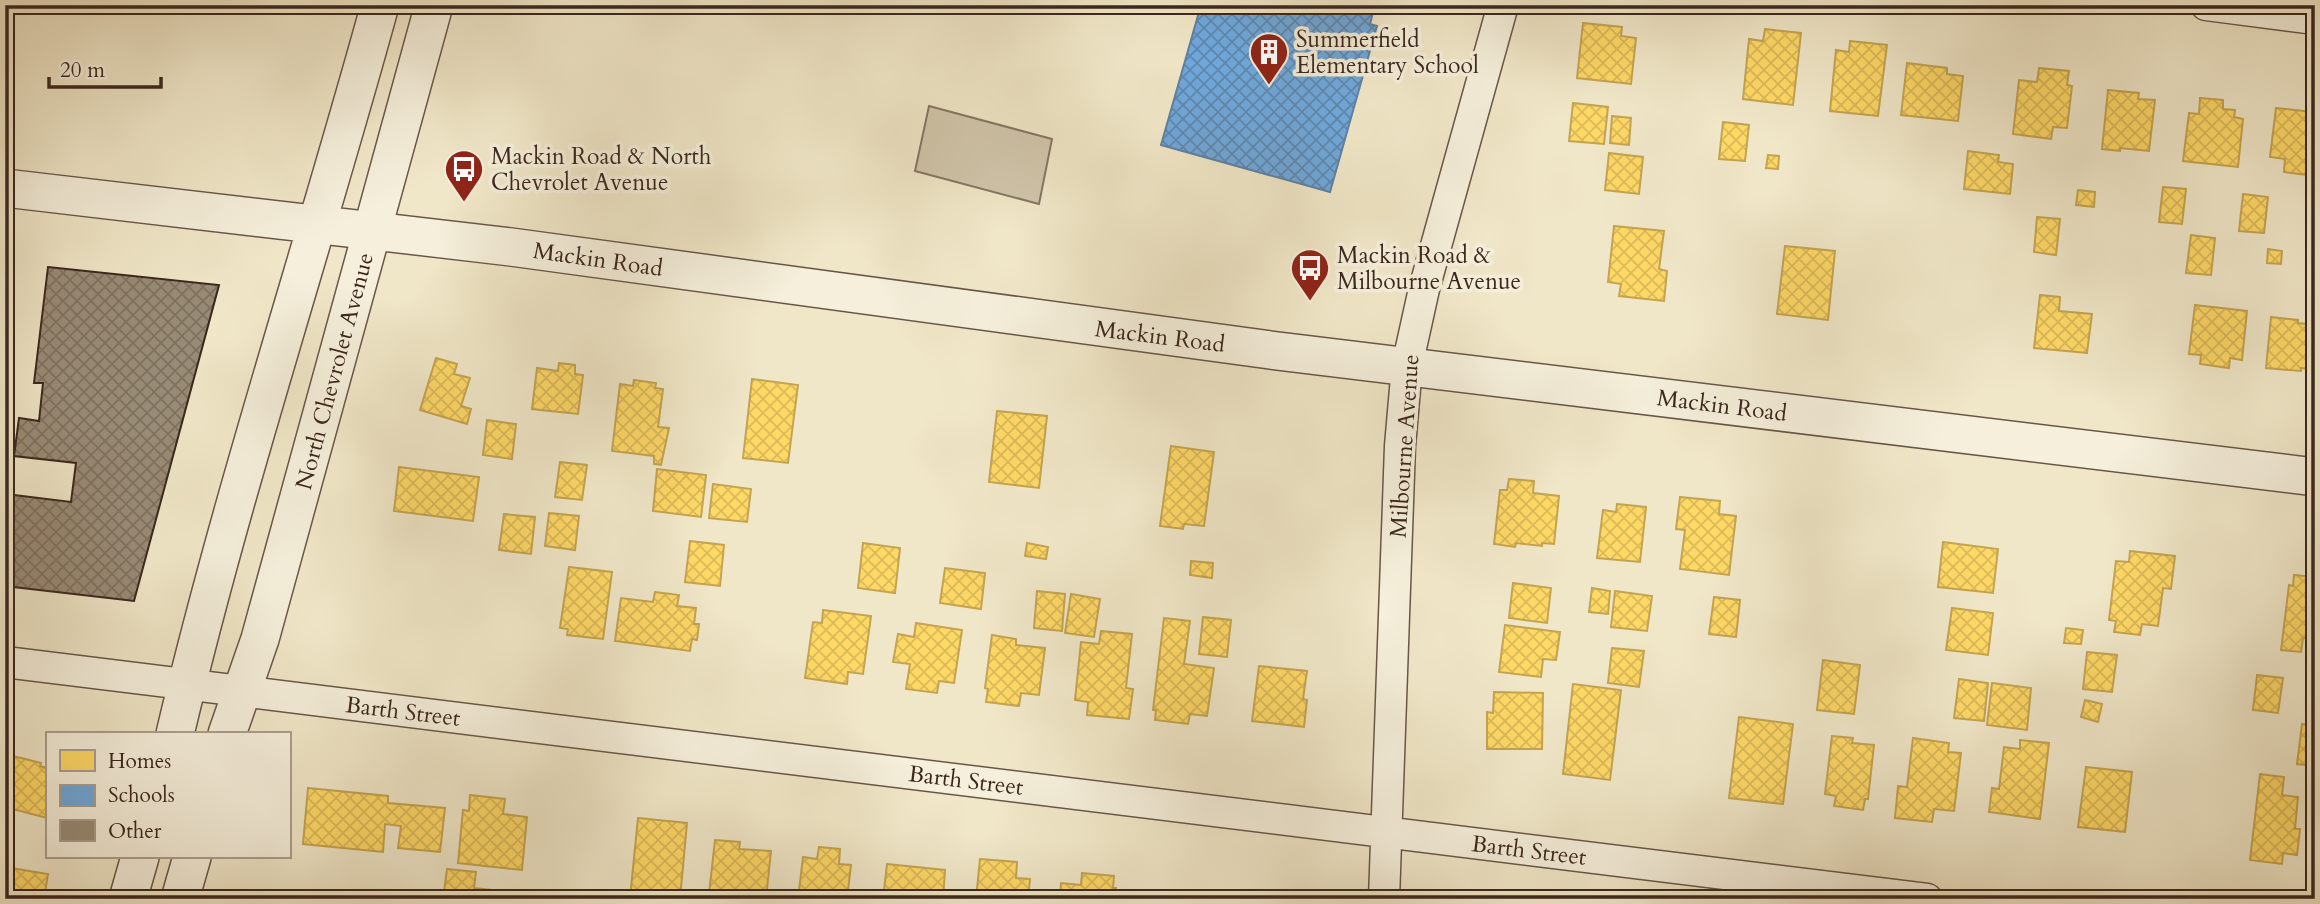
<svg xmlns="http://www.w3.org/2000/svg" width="2320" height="904" font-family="Cardo,serif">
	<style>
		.garden { fill: #d1c6ab; stroke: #867664; stroke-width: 2 }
		.homes { fill: url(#homes-cross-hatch); stroke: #c4a450; stroke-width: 2 }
		.schools { fill: url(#schools-cross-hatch); stroke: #5f81a3; stroke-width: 2 }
		.building { fill: url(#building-cross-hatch); stroke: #3b271d; stroke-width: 2 }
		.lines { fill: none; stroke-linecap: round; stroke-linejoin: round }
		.minor-casing { stroke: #685748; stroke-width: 33 }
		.tertiary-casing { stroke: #685748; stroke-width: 40 }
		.minor { stroke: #f5efdb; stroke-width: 30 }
		.tertiary { stroke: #f5efdb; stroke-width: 37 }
		.labels { text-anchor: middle; stroke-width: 7; stroke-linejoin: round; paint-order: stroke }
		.poi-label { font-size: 23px; fill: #3b271d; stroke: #f5efdb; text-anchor: start }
		.street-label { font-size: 23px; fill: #3b271d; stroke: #f5efdb }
	</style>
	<defs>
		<pattern id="homes-cross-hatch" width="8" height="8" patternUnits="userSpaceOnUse" patternTransform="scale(1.75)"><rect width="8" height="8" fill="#ffd966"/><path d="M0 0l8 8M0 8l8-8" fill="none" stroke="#dbba58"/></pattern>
		<pattern id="schools-cross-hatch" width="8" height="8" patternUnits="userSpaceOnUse" patternTransform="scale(1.75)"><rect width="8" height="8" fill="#6fa8dc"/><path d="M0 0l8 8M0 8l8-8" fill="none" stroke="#5c89b2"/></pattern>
		<pattern id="building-cross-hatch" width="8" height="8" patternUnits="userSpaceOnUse" patternTransform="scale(1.75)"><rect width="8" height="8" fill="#998b76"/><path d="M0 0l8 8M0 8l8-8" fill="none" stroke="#7e7260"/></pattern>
	</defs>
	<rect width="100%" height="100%" fill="#f0e7c8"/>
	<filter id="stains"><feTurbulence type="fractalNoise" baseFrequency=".00286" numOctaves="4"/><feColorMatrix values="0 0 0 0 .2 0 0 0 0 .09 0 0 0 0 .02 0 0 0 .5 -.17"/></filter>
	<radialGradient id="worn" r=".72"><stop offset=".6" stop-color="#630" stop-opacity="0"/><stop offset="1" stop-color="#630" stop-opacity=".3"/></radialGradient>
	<!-- garden -->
	<path class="garden" d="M 929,106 L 1052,139 L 1039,204 L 915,171 Z"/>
	<!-- homes -->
	<path class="homes" d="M 1583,23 L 1622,27 L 1621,36 L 1636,38 L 1631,84 L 1577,78 Z
		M 1765,29 L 1801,33 L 1793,105 L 1743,99 L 1749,39 L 1763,41 Z
		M 1850,41 L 1887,45 L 1878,116 L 1830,111 L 1836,50 L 1849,52 Z
		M 1907,63 L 1947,68 L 1947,74 L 1963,76 L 1958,121 L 1901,115 Z
		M 2039,68 L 2069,71 L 2067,85 L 2072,86 L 2067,128 L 2053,127 L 2051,139 L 2013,134 L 2019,80 L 2037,82 Z
		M 2108,90 L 2139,93 L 2138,99 L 2155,100 L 2149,151 L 2120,148 L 2120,151 L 2102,149 Z
		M 2200,98 L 2223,100 L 2223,109 L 2235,110 L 2234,117 L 2243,119 L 2238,167 L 2183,161 L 2189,113 L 2199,114 Z
		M 1573,103 L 1608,107 L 1604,144 L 1569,141 Z
		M 2276,108 L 2312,112 L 2312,115 L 2315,115 L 2315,176 L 2284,172 L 2285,159 L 2270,157 Z
		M 1612,116 L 1631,118 L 1629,145 L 1610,143 Z
		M 1723,122 L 1749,125 L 1745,161 L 1719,159 Z
		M 1968,151 L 1999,155 L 1998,162 L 2013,164 L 2010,194 L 1964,189 Z
		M 1609,153 L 1643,157 L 1639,194 L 1605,190 Z
		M 1768,155 L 1779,156 L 1778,169 L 1766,168 Z
		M 2163,187 L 2186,189 L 2182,224 L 2159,222 Z
		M 2078,190 L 2095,192 L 2094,207 L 2076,205 Z
		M 2243,194 L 2268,197 L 2264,233 L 2239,231 Z
		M 2037,217 L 2060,219 L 2056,255 L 2034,252 Z
		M 1614,226 L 1664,231 L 1659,269 L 1667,271 L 1664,301 L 1619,296 L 1621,284 L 1608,282 Z
		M 2191,235 L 2215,238 L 2211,275 L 2186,273 Z
		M 1785,246 L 1835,251 L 1828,320 L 1777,314 Z
		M 2268,249 L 2282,251 L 2281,264 L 2267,263 Z
		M 2040,295 L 2060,297 L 2059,311 L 2092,314 L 2087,353 L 2034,348 Z
		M 2195,305 L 2247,311 L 2242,360 L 2230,358 L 2229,368 L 2200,364 L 2201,355 L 2189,354 Z
		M 2271,317 L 2298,320 L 2298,323 L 2315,325 L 2315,370 L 2301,368 L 2301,371 L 2266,368 Z
		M 436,358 L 457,364 L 454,374 L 470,378 L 461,406 L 471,409 L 467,424 L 420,410 Z
		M 559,363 L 575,365 L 575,374 L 583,375 L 578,414 L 532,409 L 537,368 L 558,371 Z
		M 752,379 L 798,385 L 788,463 L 743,458 Z
		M 634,380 L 656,383 L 655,388 L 663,389 L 658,427 L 669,428 L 661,465 L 654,464 L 654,456 L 612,451 L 620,384 L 633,386 Z
		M 997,411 L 1047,416 L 1039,488 L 989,482 Z
		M 487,420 L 516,424 L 512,459 L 483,455 Z
		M 1171,446 L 1214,452 L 1204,526 L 1184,524 L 1183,529 L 1160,526 Z
		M 560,462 L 587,465 L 582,500 L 555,497 Z
		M 399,467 L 479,477 L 473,521 L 394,511 Z
		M 657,469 L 706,475 L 701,517 L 653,511 Z
		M 1509,479 L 1534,481 L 1533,493 L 1559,496 L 1554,544 L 1542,543 L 1542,546 L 1516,543 L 1515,547 L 1494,544 L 1500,490 L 1507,490 Z
		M 713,484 L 751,489 L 747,522 L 709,518 Z
		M 1680,497 L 1720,501 L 1719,514 L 1736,516 L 1729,575 L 1680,569 L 1685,530 L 1676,529 Z
		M 1617,504 L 1646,507 L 1640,562 L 1597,558 L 1603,510 L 1616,512 Z
		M 549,513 L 579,516 L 575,550 L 545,546 Z
		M 504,514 L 535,517 L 531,554 L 499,550 Z
		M 690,541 L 724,545 L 720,586 L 685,582 Z
		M 1943,542 L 1998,549 L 1993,593 L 1938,587 Z
		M 863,543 L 900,548 L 895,593 L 858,588 Z
		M 1027,543 L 1048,547 L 1046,559 L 1025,556 Z
		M 2130,551 L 2175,556 L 2171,589 L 2163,588 L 2158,626 L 2142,624 L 2140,635 L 2114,632 L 2116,621 L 2109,620 L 2116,561 L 2129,562 Z
		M 1191,561 L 1213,563 L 1212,578 L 1190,575 Z
		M 569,567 L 612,572 L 603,639 L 567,635 L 568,629 L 560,628 Z
		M 945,568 L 985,573 L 981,609 L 940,603 Z
		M 2294,575 L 2315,577 L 2315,640 L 2303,638 L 2301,652 L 2281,650 L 2289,585 L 2293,586 Z
		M 1513,583 L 1551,588 L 1547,623 L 1509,618 Z
		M 1592,588 L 1610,591 L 1608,614 L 1589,612 Z
		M 1037,591 L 1065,594 L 1062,631 L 1034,628 Z
		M 1615,591 L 1652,596 L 1647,631 L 1611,627 Z
		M 655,592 L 679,595 L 677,606 L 696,608 L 694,624 L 699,624 L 697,640 L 692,639 L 690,651 L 615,641 L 621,598 L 653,602 Z
		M 1071,594 L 1100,599 L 1094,637 L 1065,633 Z
		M 1714,597 L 1740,600 L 1736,637 L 1709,634 Z
		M 1952,608 L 1993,613 L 1988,655 L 1946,650 Z
		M 823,610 L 871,616 L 863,674 L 848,672 L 847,684 L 805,678 L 813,622 L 822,623 Z
		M 1203,617 L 1231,620 L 1227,657 L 1199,654 Z
		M 1164,618 L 1190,621 L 1184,664 L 1214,668 L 1207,716 L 1190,714 L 1188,724 L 1155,720 L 1156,710 L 1153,710 Z
		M 916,623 L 962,630 L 954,683 L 939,681 L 937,693 L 906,689 L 910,664 L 893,662 L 898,634 L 914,637 Z
		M 1505,625 L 1560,632 L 1556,660 L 1543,659 L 1541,677 L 1499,672 Z
		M 2066,628 L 2083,630 L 2081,644 L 2064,643 Z
		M 1101,631 L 1132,634 L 1126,688 L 1133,689 L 1129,719 L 1087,715 L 1088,702 L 1075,700 L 1081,642 L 1099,644 Z
		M 992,635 L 1016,639 L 1016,645 L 1045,648 L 1039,695 L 1021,693 L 1019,706 L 986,702 L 988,689 L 985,688 Z
		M 1612,648 L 1644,651 L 1639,687 L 1608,683 Z
		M 2087,652 L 2117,655 L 2112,692 L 2083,689 Z
		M 1823,660 L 1860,665 L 1854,714 L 1817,710 Z
		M 1259,666 L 1307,671 L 1303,699 L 1307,700 L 1304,727 L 1252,721 Z
		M 2257,675 L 2283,678 L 2278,713 L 2253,710 Z
		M 1959,679 L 1988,683 L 1984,721 L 1954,718 Z
		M 1992,683 L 2031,688 L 2027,730 L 1987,725 Z
		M 1573,684 L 1621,690 L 1610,780 L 1563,774 Z
		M 1494,692 L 1543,693 L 1542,749 L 1487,749 L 1487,712 L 1493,713 Z
		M 2085,700 L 2102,704 L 2098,722 L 2081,717 Z
		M 1739,717 L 1793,724 L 1783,804 L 1729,798 Z
		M 2302,724 L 2315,725 L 2315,766 L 2297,764 Z
		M 1832,736 L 1853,738 L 1852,743 L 1874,745 L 1868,799 L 1865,799 L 1863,810 L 1834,806 L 1836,796 L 1825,794 Z
		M 1913,738 L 1949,743 L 1948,752 L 1961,753 L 1954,811 L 1934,809 L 1932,822 L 1895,818 L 1898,786 L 1907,787 Z
		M 2020,740 L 2049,743 L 2040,819 L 1989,812 L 1992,788 L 1999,789 L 2004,747 L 2020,749 Z
		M 5,754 L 41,763 L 40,766 L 47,768 L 47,818 L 5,807 Z
		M 2086,767 L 2132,772 L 2125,832 L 2078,827 Z
		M 2260,774 L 2284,777 L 2282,795 L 2298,797 L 2295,829 L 2300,829 L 2297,855 L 2283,853 L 2282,864 L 2250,860 Z
		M 308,788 L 388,796 L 388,803 L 445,808 L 440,852 L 398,848 L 401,826 L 385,824 L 383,852 L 303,844 Z
		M 470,795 L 505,799 L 503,814 L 527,817 L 522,870 L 458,863 L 463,810 L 469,811 Z
		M 638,818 L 687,823 L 680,899 L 630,898 Z
		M 715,840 L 740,842 L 739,849 L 771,851 L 766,899 L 709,894 Z
		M 819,847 L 840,849 L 839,864 L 851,865 L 847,899 L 798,899 L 803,857 L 817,859 Z
		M 980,859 L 1017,862 L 1016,878 L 1030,879 L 1028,899 L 976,899 Z
		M 887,864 L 945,870 L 943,899 L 883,899 Z
		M 5,867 L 48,874 L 44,899 L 5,899 Z
		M 447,869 L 476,872 L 474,888 L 491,890 L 490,899 L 443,899 Z
		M 1082,873 L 1114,876 L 1113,888 L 1116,888 L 1115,899 L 1060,899 L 1061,883 L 1081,885 Z
		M 1145,892 L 1171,894 L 1170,899 L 1144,899 Z"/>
	<!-- schools -->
	<path class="schools" d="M 1201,5 L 1375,5 L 1370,24 L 1377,26 L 1330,192 L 1161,145 Z"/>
	<!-- building -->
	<path class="building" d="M 48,267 L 219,285 L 134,601 L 5,586 L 5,494 L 71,502 L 76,463 L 14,456 L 19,418 L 39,421 L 43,383 L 34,383 Z"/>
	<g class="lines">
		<!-- minor casing -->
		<g class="minor-casing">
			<path id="minor" d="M 2206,5 L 2315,19
				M 5,662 L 1927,899
				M 1384,899 L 1400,446 L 1407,366 L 1424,289 L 1503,5"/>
		</g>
		<!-- tertiary casing -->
		<g class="tertiary-casing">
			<path id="tertiary" d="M 5,188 L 511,247 L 1270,350 L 2315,477
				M 175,734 C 233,489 313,249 380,5
				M 227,734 L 260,639 L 434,5
				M 128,899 L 140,857
				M 180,899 L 192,857"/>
		</g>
		<!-- minor -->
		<use href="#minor" class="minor"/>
		<!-- tertiary -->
		<use href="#tertiary" class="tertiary"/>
	</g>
	<!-- icons -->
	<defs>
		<g id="building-pin" transform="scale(2.0125)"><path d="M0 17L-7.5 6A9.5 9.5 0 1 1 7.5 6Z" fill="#8f2418" stroke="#f5efdb"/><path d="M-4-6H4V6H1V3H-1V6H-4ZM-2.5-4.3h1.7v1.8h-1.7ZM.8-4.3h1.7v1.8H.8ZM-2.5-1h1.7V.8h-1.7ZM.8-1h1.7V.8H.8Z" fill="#fff"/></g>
		<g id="bus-pin" transform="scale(2.0125)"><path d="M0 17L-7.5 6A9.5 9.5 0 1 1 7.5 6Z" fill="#8f2418" stroke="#f5efdb"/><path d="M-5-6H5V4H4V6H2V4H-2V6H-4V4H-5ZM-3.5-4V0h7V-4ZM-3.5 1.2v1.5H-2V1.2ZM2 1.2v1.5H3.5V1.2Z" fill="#fff"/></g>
	</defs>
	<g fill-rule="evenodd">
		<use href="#building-pin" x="1269" y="52"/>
		<use href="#bus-pin" x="464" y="169"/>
		<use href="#bus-pin" x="1310" y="268"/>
	</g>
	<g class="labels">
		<!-- poi labels -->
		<g class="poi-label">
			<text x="1296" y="47">Summerfield<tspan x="1296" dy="26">Elementary School</tspan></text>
			<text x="491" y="164">Mackin Road &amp; North<tspan x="491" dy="26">Chevrolet Avenue</tspan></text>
			<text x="1337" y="263">Mackin Road &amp;<tspan x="1337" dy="26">Milbourne Avenue</tspan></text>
		</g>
		<!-- street labels -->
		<g class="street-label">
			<text transform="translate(598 259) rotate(8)" y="8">Mackin Road</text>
			<text transform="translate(1160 336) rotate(7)" y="8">Mackin Road</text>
			<text transform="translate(334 371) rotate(-75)" y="8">North Chevrolet Avenue</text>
			<text transform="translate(1722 405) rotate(7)" y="8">Mackin Road</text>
			<text transform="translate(1404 446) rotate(-86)" y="8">Milbourne Avenue</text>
			<text transform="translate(403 711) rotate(7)" y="8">Barth Street</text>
			<text transform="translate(966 780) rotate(7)" y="8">Barth Street</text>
			<text transform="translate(1529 850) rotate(7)" y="8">Barth Street</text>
		</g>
	</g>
	<!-- margin -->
	<rect width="2320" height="904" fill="none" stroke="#f0e7c8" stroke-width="28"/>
	<rect x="7" y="7" width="2306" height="890" fill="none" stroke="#3b271d" stroke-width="3.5"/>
	<rect x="14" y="14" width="2292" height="876" fill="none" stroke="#3b271d" stroke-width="2"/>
	<!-- legend -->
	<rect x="46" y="732" width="245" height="126" fill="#f5efdb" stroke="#ab9f8f" stroke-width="2"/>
	<rect x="60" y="750" width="35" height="21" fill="#ffd966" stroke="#ab9f8f" stroke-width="2"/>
	<text x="108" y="768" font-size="21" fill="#3b271d">Homes</text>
	<rect x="60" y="785" width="35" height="21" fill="#6fa8dc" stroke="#ab9f8f" stroke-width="2"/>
	<text x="108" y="802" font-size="21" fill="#3b271d">Schools</text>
	<rect x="60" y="820" width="35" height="21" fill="#998b76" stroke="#ab9f8f" stroke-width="2"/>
	<text x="108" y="838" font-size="21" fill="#3b271d">Other</text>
	<!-- scale -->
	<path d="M49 77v10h112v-10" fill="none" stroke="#3b271d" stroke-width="3.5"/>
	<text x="60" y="77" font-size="21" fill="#3b271d" stroke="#f5efdb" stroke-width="5" paint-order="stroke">20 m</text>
	<rect width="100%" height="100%" filter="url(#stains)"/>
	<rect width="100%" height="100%" fill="url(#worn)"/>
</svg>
